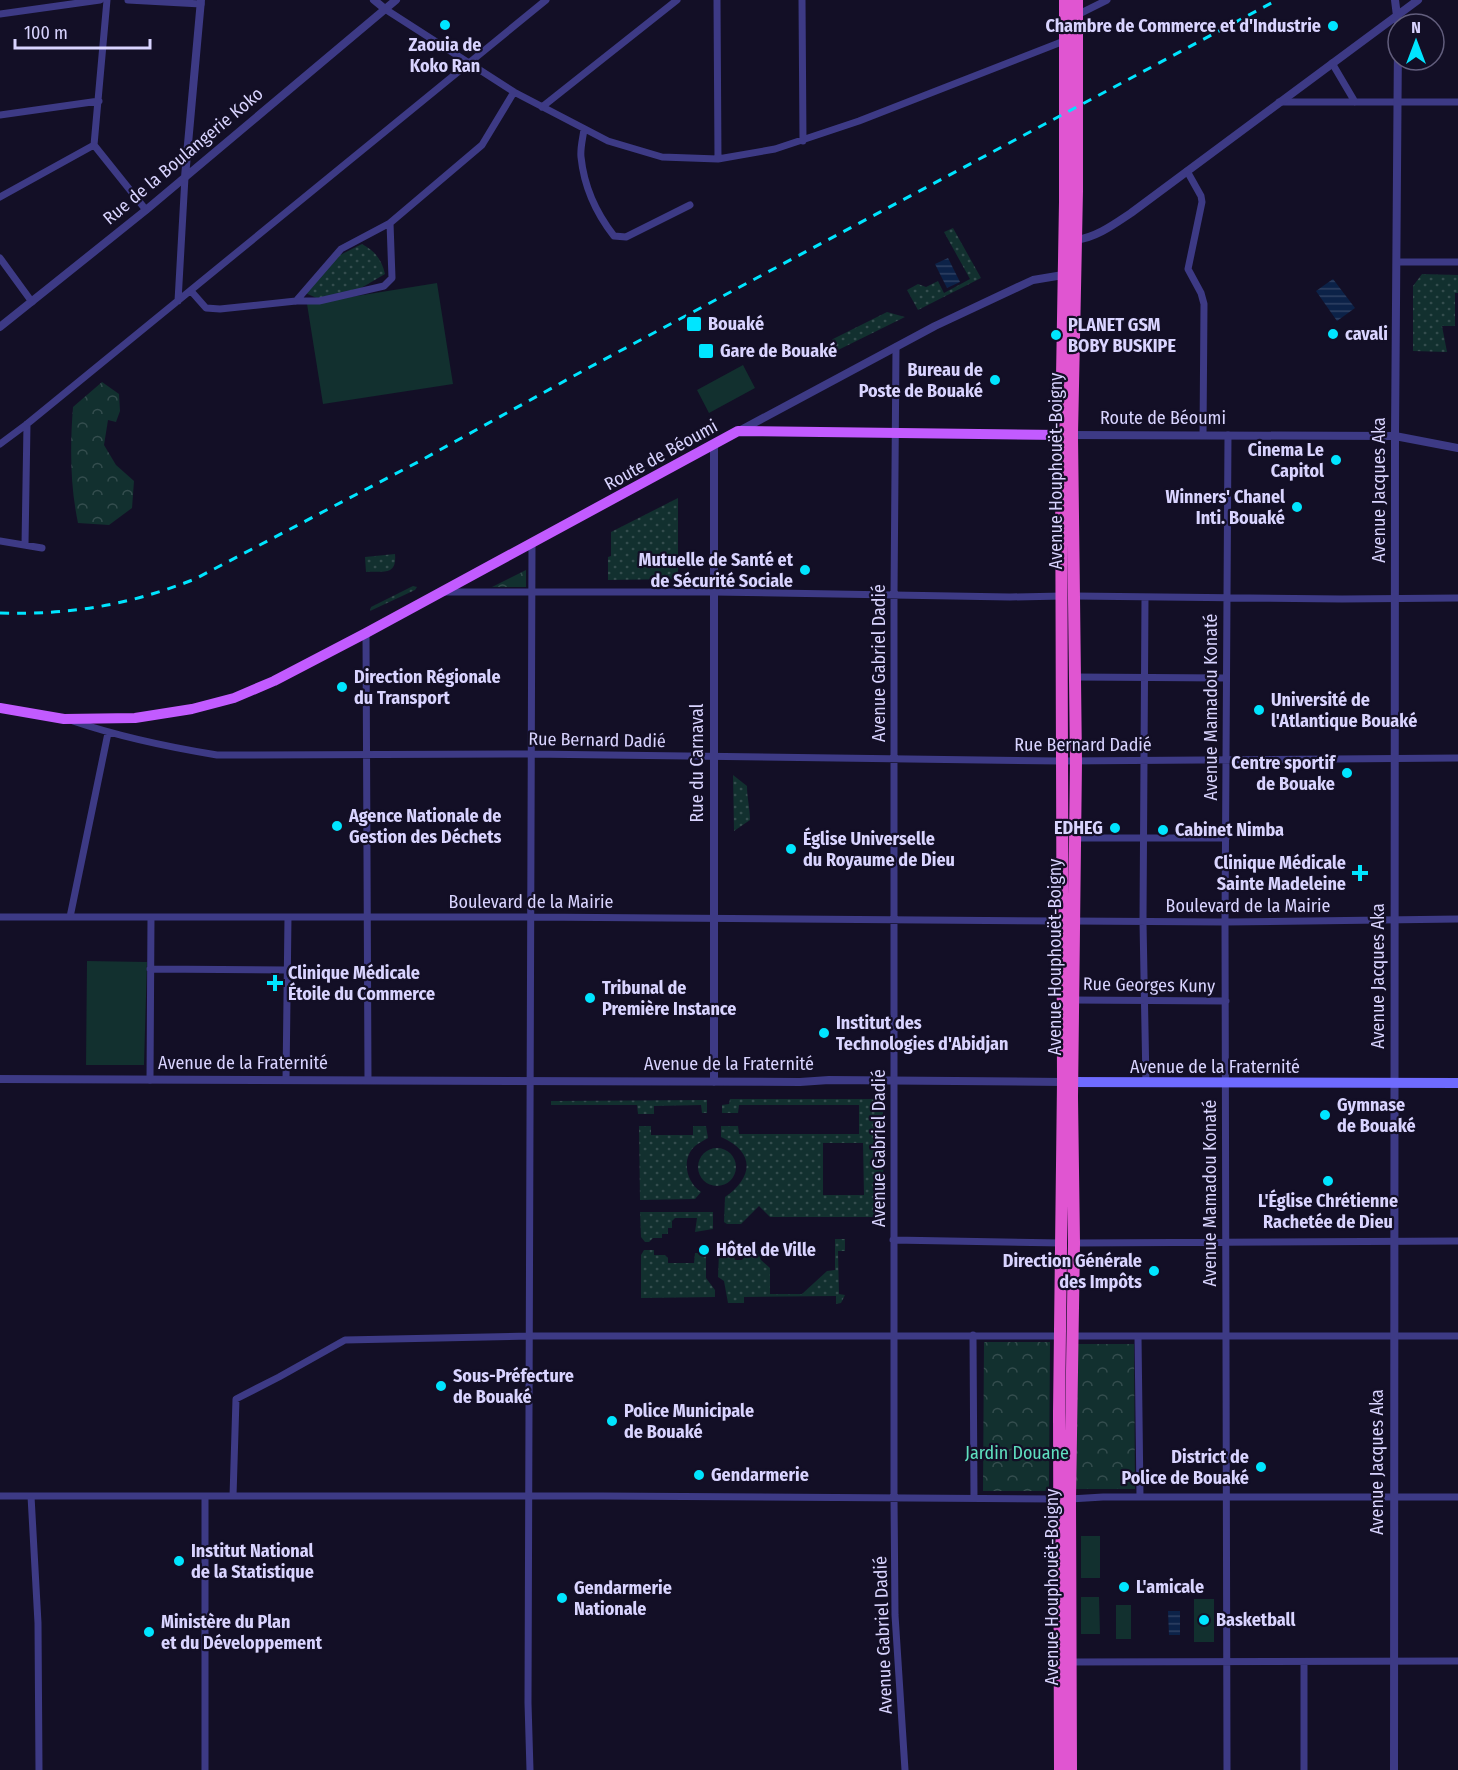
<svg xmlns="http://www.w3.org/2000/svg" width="1458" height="1770" font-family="'Fira Sans Condensed',sans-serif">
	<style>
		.grass { fill: url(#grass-dots); fill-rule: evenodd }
		.forest { fill: url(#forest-crowns) }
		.pitch { fill: #12302f }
		.water { fill: url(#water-rules) }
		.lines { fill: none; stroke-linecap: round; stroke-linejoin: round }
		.minor { stroke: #3d3a85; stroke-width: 7 }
		.tertiary { stroke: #3d3a85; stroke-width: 8 }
		.secondary { stroke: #6f6bff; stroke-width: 10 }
		.primary { stroke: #c25bff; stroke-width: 10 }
		.trunk { stroke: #e055d1; stroke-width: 12 }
		.rail { stroke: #00e5ff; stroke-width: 3; stroke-dasharray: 9 8; stroke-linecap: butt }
		.poi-dot { fill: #00e5ff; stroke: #130f26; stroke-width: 2 }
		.labels { text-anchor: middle; stroke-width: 4.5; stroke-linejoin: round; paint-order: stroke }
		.poi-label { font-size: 18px; font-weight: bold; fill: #d9d4ff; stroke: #130f26; text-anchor: start }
		.street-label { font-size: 18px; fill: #d9d4ff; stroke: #130f26 }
		.park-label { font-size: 18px; fill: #5fe0c0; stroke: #130f26 }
	</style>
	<defs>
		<pattern id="grass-dots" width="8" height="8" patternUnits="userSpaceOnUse" patternTransform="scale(1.5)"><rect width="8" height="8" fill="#12302f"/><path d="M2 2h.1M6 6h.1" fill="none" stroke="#344d4e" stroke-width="1.8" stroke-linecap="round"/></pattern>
		<pattern id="forest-crowns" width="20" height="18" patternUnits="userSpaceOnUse" patternTransform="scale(1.5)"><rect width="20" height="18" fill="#12302f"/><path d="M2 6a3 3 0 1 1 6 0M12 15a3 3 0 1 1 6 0" fill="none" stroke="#344d4e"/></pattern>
		<pattern id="water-rules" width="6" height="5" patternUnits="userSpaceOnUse" patternTransform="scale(1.5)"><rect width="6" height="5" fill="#0c2248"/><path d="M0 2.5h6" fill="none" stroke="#2f4163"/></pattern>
	</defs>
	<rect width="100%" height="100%" fill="#130f26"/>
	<!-- grass -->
	<path class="grass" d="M 953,228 L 981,278 L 918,310 L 907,290 L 918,284 L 926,287 L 938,281 L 944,293 L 970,279 L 944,232 Z
		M 362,244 C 375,251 382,260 385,274 L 356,291 L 319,299 L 303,292 L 336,257 Z
		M 1422,274 L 1458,275 L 1458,293 L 1455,293 L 1455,326 L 1442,326 L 1447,352 L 1413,351 L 1413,286 Z
		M 887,312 L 905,317 L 834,352 L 830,344 L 833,339 Z
		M 678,498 L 678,579 L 608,580 L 608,557 L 611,556 L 611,532 Z
		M 395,554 C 397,576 383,571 366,572 L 365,557 Z
		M 413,586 L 417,587 L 415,590 L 370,611 L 371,607 Z
		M 733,775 L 747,786 C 747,798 750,808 750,820 L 734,831 Z
		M 730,1099 L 883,1099 L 883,1125 L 876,1125 L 876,1146 L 883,1146 L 884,1217 L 770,1217 L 759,1206 L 741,1224 L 727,1224 L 724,1222 L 725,1197 C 753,1178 756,1152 721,1137 L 721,1126 L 738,1126 L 739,1134 L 859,1134 L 859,1105 L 739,1105 L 738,1113 L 722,1113 L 722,1105 L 729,1104 ZM 823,1143 L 863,1143 L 864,1195 L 823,1195 Z
		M 707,1100 L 707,1113 L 702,1113 L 701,1105 L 654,1106 L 654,1114 L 638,1114 L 637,1105 L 551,1105 L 551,1101 Z
		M 639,1126 L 651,1126 L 651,1135 L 693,1135 L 693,1126 L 706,1126 L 708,1138 C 704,1140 699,1143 695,1146 C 681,1159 686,1182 701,1192 L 695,1199 L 640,1200 Z
		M698 1167a19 19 0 1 1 38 0a19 19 0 1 1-38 0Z
		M 640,1212 L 713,1212 L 713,1229 L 695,1232 L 697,1218 L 675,1218 L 672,1221 L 672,1228 L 668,1228 L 668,1234 L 662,1234 L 662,1238 L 653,1238 L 649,1242 L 645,1242 L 641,1237 Z
		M 835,1239 L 845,1239 L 845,1251 L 838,1251 L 839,1294 L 845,1295 L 841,1303 L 836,1304 L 836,1296 L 744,1297 L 744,1303 L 728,1303 L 724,1281 L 718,1277 L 719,1253 L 733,1253 L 735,1260 L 742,1260 L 750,1250 L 757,1250 L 761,1260 L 770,1268 L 770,1294 L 802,1294 L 827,1271 L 835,1270 Z
		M 644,1250 L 654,1250 L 654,1255 L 665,1255 L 668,1258 L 668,1263 L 694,1263 L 695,1253 L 706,1253 L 706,1278 L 715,1290 L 715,1297 L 641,1298 L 641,1255 Z"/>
	<!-- forest -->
	<path class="forest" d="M 102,382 L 119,394 L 120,411 L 116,422 L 108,420 L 104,445 L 116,465 L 134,481 L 132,508 L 109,525 L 78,523 C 70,485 70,446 73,407 Z
		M 526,570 L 526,587 L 492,587 Z
		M 984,1342 L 1050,1342 L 1049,1491 L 983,1491 Z
		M 1069,1344 L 1134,1344 L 1135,1489 L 1069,1489 Z"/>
	<!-- pitch -->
	<path class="pitch" d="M 437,283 L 453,384 L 323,404 L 307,304 Z
		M 743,365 L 755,388 L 709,413 L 697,390 Z
		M 87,961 L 147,962 L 144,1065 L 86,1065 Z
		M 1081,1536 L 1100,1536 L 1100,1578 L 1081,1578 Z
		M 1081,1597 L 1099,1597 L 1100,1634 L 1081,1634 Z
		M 1194,1599 L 1214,1599 L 1214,1642 L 1194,1642 Z
		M 1116,1605 L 1131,1605 L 1131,1639 L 1116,1639 Z"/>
	<!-- water -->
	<path class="water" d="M 948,258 L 960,282 L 947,288 L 935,264 Z
		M 1333,279 L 1355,308 L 1337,321 L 1316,291 Z
		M 1168,1611 L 1180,1611 L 1180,1635 L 1169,1635 Z"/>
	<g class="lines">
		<!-- minor -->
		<path class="minor" d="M 107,0 L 94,145 L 146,210
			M 128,0 L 201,4
			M 717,0 L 718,159
			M 802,0 L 803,141
			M 385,9 L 514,92 L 608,141 L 662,157 L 718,159 L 775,149 L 859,121 L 1064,41
			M 0,14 L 100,0
			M 1077,15 L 1107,0
			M 1332,63 L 1355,102
			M 1279,102 L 1458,102
			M 542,107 L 677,0
			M 0,115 L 99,101
			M 584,129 C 583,138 580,148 581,157 C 584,186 596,213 614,236 L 626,237 L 690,205
			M 1187,171 L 1201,196 L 1202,202 L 1188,269 L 1201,293 L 1204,304 L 1203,435
			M 0,197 L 94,145
			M 0,258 L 32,302
			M 1397,262 L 1458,262
			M 191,291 L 206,308 L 220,309 L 296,301 L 319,301 L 384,286 L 392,278 L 390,223 L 482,145 L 514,92
			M 178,301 L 185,177
			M 296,301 L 341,249 L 390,223
			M 896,347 L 894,595 L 894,1497 L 895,1615 L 905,1770
			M 0,444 L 27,424 L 546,0
			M 0,541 L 42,548
			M 25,545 L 27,424
			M 444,592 L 714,592 L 1010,597 L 1063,596
			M 1075,596 L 1342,599 L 1458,598
			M 1145,597 L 1143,922 L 1146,1083
			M 366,633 L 368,1080
			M 1075,677 L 1226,678
			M 73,721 C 120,737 168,747 217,755 L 531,754 L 1062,761 L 1458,758
			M 1073,838 L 1226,838
			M 0,917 L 531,917 L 1061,921
			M 70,917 L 108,733
			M 1073,921 L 1225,922 L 1458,919
			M 150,969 L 287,970
			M 1072,1000 L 1226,1001
			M 150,1080 L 151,917
			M 286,1080 L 288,917
			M 893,1240 L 1062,1243
			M 1074,1243 L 1458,1241
			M 973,1335 L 974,1497
			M 1072,1336 L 1458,1336
			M 1138,1336 L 1140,1497
			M 0,1496 L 603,1496 L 1059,1499
			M 31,1496 L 38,1623 L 39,1770
			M 205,1496 L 205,1770
			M 233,1496 L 236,1399 L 279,1377 L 345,1340 L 530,1336 L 1060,1336
			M 1070,1499 L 1103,1497 L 1458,1497
			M 1070,1662 L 1458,1661
			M 530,1770 L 528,1703 L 532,544
			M 1227,1770 L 1225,922 L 1228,435
			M 1304,1770 L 1304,1662"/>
		<!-- tertiary -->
		<path class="tertiary" d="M 374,0 L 385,9
			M 1395,0 L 1398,24
			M 185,177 L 201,0
			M 1076,240 C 1097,237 1113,225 1131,213 L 1418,0
			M 0,327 L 146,210 L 396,0
			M 739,431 L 935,326 L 1033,280 L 1063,275
			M 1067,435 L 1395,436 L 1458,448
			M 714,445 L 714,1082
			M 0,1079 L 800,1082 L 829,1080 L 1063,1082
			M 1394,1770 L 1395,436 L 1398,39"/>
		<!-- secondary -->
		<path class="secondary" d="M 1066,1082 L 1458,1083"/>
		<!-- primary -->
		<path class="primary" d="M 0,708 L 64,719 L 135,718 L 192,709 L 234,698 L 274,681 L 366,633 L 738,431 L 1061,435"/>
		<!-- trunk -->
		<path class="trunk" d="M 1060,1770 L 1059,1413 L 1063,1082 L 1061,435 L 1065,202 L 1065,0
			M 1071,1770 L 1070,1499 L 1074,1243 L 1072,1097 L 1076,761 L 1072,435 L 1077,191 L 1077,0"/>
		<!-- rail -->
		<path class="rail" d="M 0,613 C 71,615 129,605 195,579 L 418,462 L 590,367 L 1277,0"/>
	</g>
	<!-- markers -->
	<g class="poi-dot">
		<circle cx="445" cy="25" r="6"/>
		<circle cx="1333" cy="26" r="6"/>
		<rect x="686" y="316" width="16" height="16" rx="3"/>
		<circle cx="1333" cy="334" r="6"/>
		<circle cx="1056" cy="335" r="6"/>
		<rect x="698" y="343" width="16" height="16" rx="3"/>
		<circle cx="995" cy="380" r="6"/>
		<circle cx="1336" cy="460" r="6"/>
		<circle cx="1297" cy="507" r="6"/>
		<circle cx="805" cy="570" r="6"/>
		<circle cx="342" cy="687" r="6"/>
		<circle cx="1259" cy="710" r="6"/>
		<circle cx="1347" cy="773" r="6"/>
		<circle cx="337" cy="826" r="6"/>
		<circle cx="1115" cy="828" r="6"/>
		<circle cx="1163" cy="830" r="6"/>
		<circle cx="791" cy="849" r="6"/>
		<path d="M1357 864h6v6h6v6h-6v6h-6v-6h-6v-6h6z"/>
		<path d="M272 974h6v6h6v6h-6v6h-6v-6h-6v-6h6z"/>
		<circle cx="590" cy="998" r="6"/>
		<circle cx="824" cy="1033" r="6"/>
		<circle cx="1325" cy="1115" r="6"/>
		<circle cx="1328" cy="1181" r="6"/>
		<circle cx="704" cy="1250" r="6"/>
		<circle cx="1154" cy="1271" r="6"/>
		<circle cx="441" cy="1386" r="6"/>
		<circle cx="612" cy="1421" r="6"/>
		<circle cx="1261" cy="1467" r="6"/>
		<circle cx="699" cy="1475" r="6"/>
		<circle cx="179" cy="1561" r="6"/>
		<circle cx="1124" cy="1587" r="6"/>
		<circle cx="562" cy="1598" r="6"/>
		<circle cx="1204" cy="1620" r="6"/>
		<circle cx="149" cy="1632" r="6"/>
	</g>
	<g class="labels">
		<!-- poi labels -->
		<g class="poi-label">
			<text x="1321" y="32" text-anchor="end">Chambre de Commerce et d'Industrie</text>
			<text x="445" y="51" text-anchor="middle">Zaouia de<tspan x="445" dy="21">Koko Ran</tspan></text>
			<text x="708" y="330">Bouaké</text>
			<text x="1068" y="331">PLANET GSM<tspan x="1068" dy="21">BOBY BUSKIPE</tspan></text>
			<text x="1345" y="340">cavali</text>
			<text x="720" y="357">Gare de Bouaké</text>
			<text x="983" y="376" text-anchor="end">Bureau de<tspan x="983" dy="21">Poste de Bouaké</tspan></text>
			<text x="1324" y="456" text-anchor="end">Cinema Le<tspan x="1324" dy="21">Capitol</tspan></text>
			<text x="1285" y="503" text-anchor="end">Winners' Chanel<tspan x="1285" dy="21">Inti. Bouaké</tspan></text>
			<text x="793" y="566" text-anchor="end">Mutuelle de Santé et<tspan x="793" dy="21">de Sécurité Sociale</tspan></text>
			<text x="354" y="683">Direction Régionale<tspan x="354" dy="21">du Transport</tspan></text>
			<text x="1271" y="706">Université de<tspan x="1271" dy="21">l'Atlantique Bouaké</tspan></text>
			<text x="1335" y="769" text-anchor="end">Centre sportif<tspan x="1335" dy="21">de Bouake</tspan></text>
			<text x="349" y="822">Agence Nationale de<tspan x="349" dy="21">Gestion des Déchets</tspan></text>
			<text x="1103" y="834" text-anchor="end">EDHEG</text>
			<text x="1175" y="836">Cabinet Nimba</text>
			<text x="803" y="845">Église Universelle<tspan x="803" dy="21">du Royaume de Dieu</tspan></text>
			<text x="1346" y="869" text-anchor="end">Clinique Médicale<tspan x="1346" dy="21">Sainte Madeleine</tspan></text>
			<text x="288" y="979">Clinique Médicale<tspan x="288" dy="21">Étoile du Commerce</tspan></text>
			<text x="602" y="994">Tribunal de<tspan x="602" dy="21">Première Instance</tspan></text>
			<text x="836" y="1029">Institut des<tspan x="836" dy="21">Technologies d'Abidjan</tspan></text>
			<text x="1337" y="1111">Gymnase<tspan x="1337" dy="21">de Bouaké</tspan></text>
			<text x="1328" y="1207" text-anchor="middle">L'Église Chrétienne<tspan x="1328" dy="21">Rachetée de Dieu</tspan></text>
			<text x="716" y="1256">Hôtel de Ville</text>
			<text x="1142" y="1267" text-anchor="end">Direction Générale<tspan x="1142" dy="21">des Impôts</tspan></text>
			<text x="453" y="1382">Sous-Préfecture<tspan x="453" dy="21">de Bouaké</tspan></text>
			<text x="624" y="1417">Police Municipale<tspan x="624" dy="21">de Bouaké</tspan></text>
			<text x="1249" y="1463" text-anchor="end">District de<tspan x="1249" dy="21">Police de Bouaké</tspan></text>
			<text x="711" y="1481">Gendarmerie</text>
			<text x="191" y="1557">Institut National<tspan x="191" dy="21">de la Statistique</tspan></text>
			<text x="1136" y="1593">L'amicale</text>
			<text x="574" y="1594">Gendarmerie<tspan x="574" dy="21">Nationale</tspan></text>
			<text x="1216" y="1626">Basketball</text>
			<text x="161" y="1628">Ministère du Plan<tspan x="161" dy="21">et du Développement</tspan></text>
		</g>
		<!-- street labels -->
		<g class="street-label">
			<text transform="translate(183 156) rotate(-40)" y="6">Rue de la Boulangerie Koko</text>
			<text x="1163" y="424">Route de Béoumi</text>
			<text transform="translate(661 455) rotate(-29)" y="6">Route de Béoumi</text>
			<text transform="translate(1056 471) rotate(-90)" y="6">Avenue Houphouët-Boigny</text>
			<text transform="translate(1379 490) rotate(-90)" y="6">Avenue Jacques Aka</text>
			<text transform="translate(879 663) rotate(-90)" y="6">Avenue Gabriel Dadié</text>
			<text transform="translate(1211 707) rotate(-90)" y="6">Avenue Mamadou Konaté</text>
			<text transform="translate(597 740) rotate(1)" y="6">Rue Bernard Dadié</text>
			<text x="1083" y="751">Rue Bernard Dadié</text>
			<text transform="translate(697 763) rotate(-90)" y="6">Rue du Carnaval</text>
			<text x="531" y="908">Boulevard de la Mairie</text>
			<text x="1248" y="912">Boulevard de la Mairie</text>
			<text transform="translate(1055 957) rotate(-90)" y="6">Avenue Houphouët-Boigny</text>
			<text transform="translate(1378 976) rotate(-90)" y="6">Avenue Jacques Aka</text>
			<text transform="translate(1149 985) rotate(1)" y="6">Rue Georges Kuny</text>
			<text x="243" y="1069">Avenue de la Fraternité</text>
			<text x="729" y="1070">Avenue de la Fraternité</text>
			<text x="1215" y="1073">Avenue de la Fraternité</text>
			<text transform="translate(879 1148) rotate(-90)" y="6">Avenue Gabriel Dadié</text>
			<text transform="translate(1210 1193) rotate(-90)" y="6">Avenue Mamadou Konaté</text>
			<text transform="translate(1377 1462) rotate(-90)" y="6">Avenue Jacques Aka</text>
			<text transform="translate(1052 1587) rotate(-90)" y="6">Avenue Houphouët-Boigny</text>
			<text transform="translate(883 1635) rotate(-92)" y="6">Avenue Gabriel Dadié</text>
		</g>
		<!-- park labels -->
		<g class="park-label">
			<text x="1017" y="1459">Jardin Douane</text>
		</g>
	</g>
	<!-- north arrow -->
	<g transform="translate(1416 42)"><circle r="28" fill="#130f26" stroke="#625e7d" stroke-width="1.5"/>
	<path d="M0-4.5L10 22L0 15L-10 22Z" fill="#00e5ff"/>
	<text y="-9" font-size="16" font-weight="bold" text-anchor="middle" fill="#d9d4ff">N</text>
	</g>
	<!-- scale -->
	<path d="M15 39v9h135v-9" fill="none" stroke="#d9d4ff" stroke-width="3"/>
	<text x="24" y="39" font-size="18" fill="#d9d4ff" stroke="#130f26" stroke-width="4.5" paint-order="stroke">100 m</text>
</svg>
